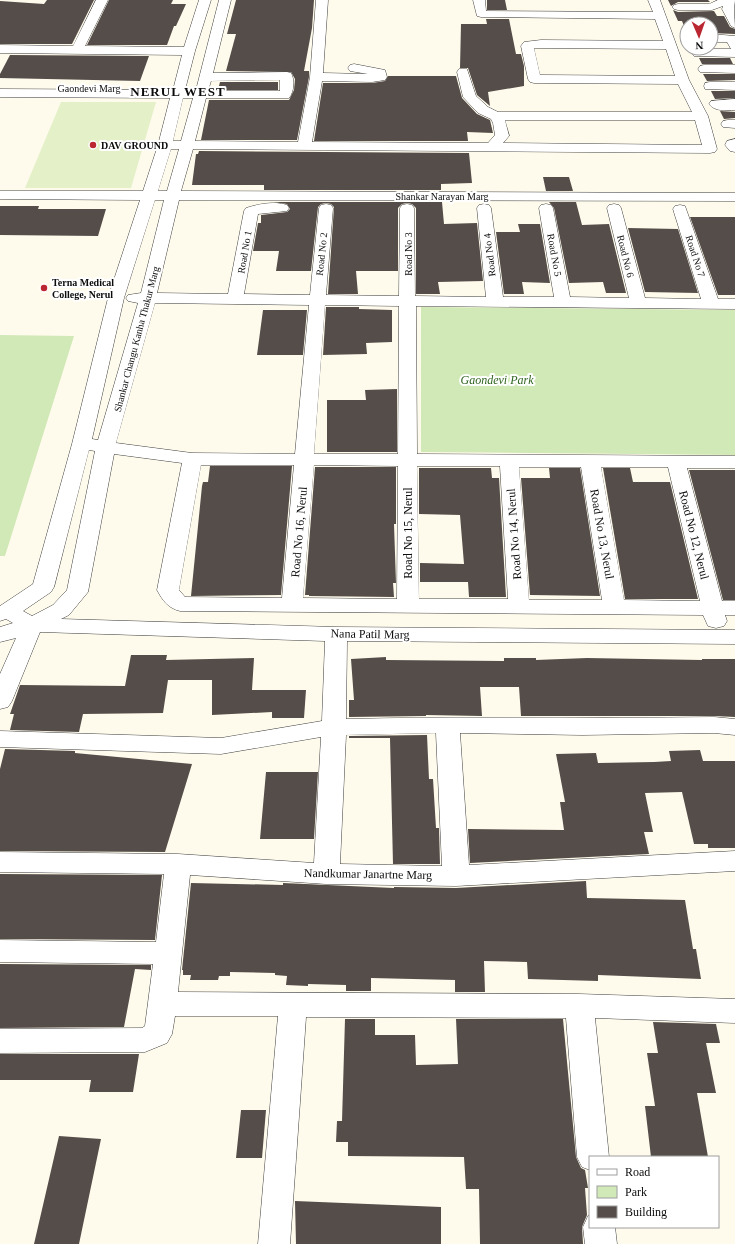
<svg xmlns="http://www.w3.org/2000/svg" width="735" height="1244" font-family="Georgia,serif">
	<style>
		.green { fill: #d1e8b7 }
		.pitch { fill: #e3f0c8 }
		.building { fill: #554d49 }
		.lines { fill: none; stroke-linecap: round; stroke-linejoin: round }
		.minor-casing { stroke: #3f3f3f; stroke-width: 1 }
		.minor { fill: #fff; fill-rule: evenodd }
		.poi-dot { fill: #ba2631; stroke: #fff; stroke-width: 1.5 }
		.labels { text-anchor: middle; stroke-width: 4; stroke-linejoin: round; paint-order: stroke }
		.far-street-label { font-size: 10px; fill: #0c0c0c; stroke: #fff }
		.far-poi-label { font-size: 10px; font-weight: bold; fill: #0c0c0c; stroke: #fff; text-anchor: start }
		.park-label { font-size: 12px; font-style: italic; fill: #2e631e; stroke: #fff }
		.street-label { font-size: 12px; fill: #0c0c0c; stroke: #fff }
		.far-district-label { font-size: 13px; font-weight: bold; letter-spacing: 1px; fill: #0c0c0c; stroke: #fff }
	</style>
	<rect width="100%" height="100%" fill="#fffbec"/>
	<!-- green -->
	<path class="green" d="M 421,307 L 735,310 L 735,455 L 421,452 Z
		M 0,335 L 74,336 L 5,556 L 0,556 Z"/>
	<!-- pitch -->
	<path class="pitch" d="M 61,102 L 156,102 L 131,188 L 25,188 Z"/>
	<!-- building -->
	<path class="building" d="M 47,0 L 94,0 L 72,44 L 0,44 L 0,1 L 44,4 Z
		M 109,0 L 173,0 L 171,4 L 186,4 L 176,26 L 174,26 L 167,45 L 87,45 Z
		M 236,0 L 314,0 L 312,28 L 304,71 L 309,71 L 309,77 L 297,140 L 201,140 L 209,100 L 289,100 L 294,90 L 295,79 L 291,72 L 226,71 L 236,34 L 227,34 Z
		M 487,0 L 505,0 L 507,10 L 487,10 Z
		M 668,0 L 708,0 L 710,2 L 678,2 L 671,6 Z
		M 673,10 L 678,12 L 714,11 L 717,16 L 724,16 L 730,27 L 735,29 L 735,34 L 711,33 L 711,24 L 687,24 L 687,33 L 682,21 L 678,21 Z
		M 486,19 L 509,19 L 516,54 L 521,54 L 524,66 L 524,86 L 488,92 L 490,106 L 477,95 L 468,68 L 460,68 L 461,24 L 487,24 Z
		M 10,55 L 149,56 L 140,81 L 0,78 L 0,74 Z
		M 699,58 L 730,58 L 733,64 L 702,64 Z
		M 703,74 L 735,74 L 735,80 L 707,81 Z
		M 388,76 L 456,76 L 462,98 L 477,114 L 490,120 L 493,133 L 467,132 L 468,141 L 314,141 L 323,83 L 372,83 L 385,81 Z
		M 220,82 L 278,82 L 278,90 L 218,90 Z
		M 711,91 L 735,91 L 735,98 L 715,99 Z
		M 720,111 L 735,112 L 735,118 L 724,119 Z
		M 199,151 L 469,153 L 472,183 L 441,184 L 441,190 L 264,190 L 264,185 L 192,185 L 196,154 L 198,154 Z
		M 543,177 L 569,177 L 573,191 L 546,191 Z
		M 273,202 L 442,202 L 444,224 L 477,223 L 483,281 L 438,282 L 440,294 L 416,294 L 416,208 L 412,204 L 407,203 L 402,204 L 398,208 L 398,271 L 356,271 L 358,294 L 328,294 L 334,207 L 331,204 L 326,203 L 321,204 L 318,207 L 311,271 L 276,271 L 279,251 L 253,251 L 258,223 L 261,223 L 261,215 L 287,212 L 290,209 L 287,204 Z
		M 549,202 L 576,202 L 582,225 L 609,224 L 626,293 L 606,293 L 603,282 L 569,283 L 554,208 Z
		M 0,206 L 39,206 L 38,209 L 106,209 L 98,236 L 0,235 Z
		M 690,217 L 735,217 L 735,295 L 718,295 Z
		M 518,224 L 540,224 L 550,283 L 522,282 L 524,294 L 504,294 L 496,232 L 520,232 Z
		M 628,228 L 678,229 L 698,293 L 645,292 Z
		M 326,307 L 359,307 L 359,309 L 392,310 L 392,342 L 366,343 L 367,354 L 323,355 Z
		M 263,310 L 307,310 L 303,355 L 257,355 Z
		M 397,389 L 397,452 L 327,452 L 327,400 L 366,400 L 365,390 Z
		M 210,466 L 292,466 L 281,595 L 191,596 L 202,486 L 203,482 L 208,482 Z
		M 315,467 L 396,467 L 396,524 L 394,524 L 396,583 L 393,583 L 394,597 L 309,596 L 309,595 L 305,595 Z
		M 419,468 L 491,468 L 492,478 L 499,478 L 506,597 L 469,597 L 468,582 L 420,582 L 420,563 L 464,564 L 460,515 L 419,514 Z
		M 549,468 L 580,468 L 600,596 L 530,595 L 521,478 L 550,478 Z
		M 603,468 L 630,468 L 633,482 L 670,482 L 698,599 L 625,599 Z
		M 689,470 L 735,470 L 735,600 L 723,600 Z
		M 131,655 L 167,655 L 166,660 L 254,658 L 252,690 L 306,690 L 304,718 L 272,718 L 272,712 L 212,715 L 212,680 L 168,680 L 163,713 L 83,714 L 79,732 L 10,730 L 14,714 L 10,714 L 20,685 L 125,686 Z
		M 386,657 L 386,660 L 504,661 L 504,658 L 536,658 L 536,660 L 587,658 L 702,660 L 702,659 L 735,659 L 735,717 L 714,716 L 521,716 L 519,687 L 480,687 L 482,716 L 426,715 L 426,716 L 349,717 L 349,700 L 354,700 L 351,659 Z
		M 427,735 L 429,779 L 433,779 L 436,828 L 439,828 L 440,864 L 393,864 L 390,738 L 349,738 L 349,736 Z
		M 5,749 L 75,751 L 75,753 L 192,764 L 165,852 L 0,851 L 0,769 Z
		M 700,750 L 703,761 L 735,761 L 735,848 L 708,848 L 708,844 L 694,844 L 682,792 L 645,793 L 653,832 L 644,832 L 649,854 L 470,863 L 468,829 L 564,830 L 560,802 L 565,802 L 556,754 L 596,753 L 598,763 L 654,762 L 671,761 L 669,751 Z
		M 266,772 L 318,772 L 314,839 L 260,839 Z
		M 0,874 L 162,875 L 155,940 L 0,939 Z
		M 586,881 L 587,898 L 685,900 L 693,949 L 696,949 L 701,979 L 598,975 L 598,981 L 528,979 L 527,962 L 484,961 L 485,992 L 455,992 L 455,980 L 371,978 L 371,991 L 346,991 L 346,985 L 308,984 L 308,986 L 286,985 L 287,976 L 275,975 L 275,973 L 230,972 L 230,976 L 219,976 L 218,980 L 190,980 L 191,975 L 183,975 L 183,970 L 182,970 L 191,883 L 283,885 L 283,883 L 394,888 L 394,887 L 456,888 Z
		M 0,964 L 151,965 L 151,970 L 135,969 L 124,1027 L 0,1028 Z
		M 345,1019 L 375,1019 L 375,1035 L 415,1035 L 416,1065 L 458,1064 L 456,1019 L 563,1019 L 576,1157 L 581,1168 L 585,1170 L 588,1188 L 585,1188 L 587,1215 L 582,1227 L 583,1244 L 480,1244 L 479,1189 L 466,1189 L 464,1157 L 348,1156 L 348,1142 L 336,1142 L 337,1121 L 342,1121 Z
		M 653,1022 L 716,1024 L 720,1043 L 706,1043 L 716,1093 L 697,1093 L 708,1157 L 651,1157 L 645,1106 L 655,1106 L 647,1053 L 658,1053 Z
		M 0,1054 L 139,1054 L 133,1092 L 89,1092 L 91,1080 L 0,1080 Z
		M 241,1110 L 266,1110 L 262,1158 L 236,1158 Z
		M 59,1136 L 101,1139 L 79,1244 L 34,1244 Z
		M 295,1201 L 441,1207 L 441,1244 L 296,1244 Z"/>
	<g class="lines">
		<!-- minor casing -->
		<g class="minor-casing">
			<path id="minor" d="M 96,0 L 108,0 L 85,46 L 184,47 L 199,0 L 211,0 L 195,51 L 185,90 L 196,90 L 219,0 L 231,0 L 213,73 L 287,72 L 291,73 C 295,80 294,92 289,98 L 206,98 L 195,141 L 298,142 L 310,77 L 316,0 L 328,0 L 323,73 L 368,74 L 350,71 L 348,68 L 350,65 L 354,64 L 385,70 L 387,77 L 385,80 L 372,82 L 322,81 L 312,142 L 488,143 L 495,135 L 493,123 L 491,119 L 478,113 L 463,97 L 457,72 L 459,69 L 467,69 L 476,96 L 488,107 L 498,112 L 692,112 L 678,84 L 534,83 L 530,82 L 528,79 L 521,46 L 524,42 L 541,40 L 663,41 L 655,19 L 481,17 L 477,16 L 473,0 L 485,0 L 486,11 L 653,12 L 648,0 L 660,0 L 689,80 L 708,116 L 717,149 L 715,152 L 710,153 L 193,149 L 181,191 L 735,193 L 735,201 L 179,200 L 157,293 L 228,294 L 244,211 L 246,208 C 259,204 273,201 287,205 L 289,208 L 287,211 L 258,214 L 244,294 L 310,295 L 319,208 L 321,205 L 326,204 L 331,205 L 333,208 L 326,295 L 399,296 L 400,208 L 402,205 L 407,204 L 412,205 L 414,208 L 415,296 L 486,297 L 477,208 L 479,205 L 484,204 L 489,205 L 491,208 L 503,297 L 554,297 L 539,208 L 541,205 L 546,204 L 551,205 L 553,208 L 570,297 L 629,298 L 607,208 L 609,205 L 614,204 L 619,205 L 621,208 L 645,298 L 701,299 L 673,209 L 675,206 L 680,205 L 685,206 L 718,299 L 735,299 L 735,309 L 416,306 L 417,454 L 735,456 L 735,468 L 687,468 L 722,601 L 735,601 L 735,615 L 725,615 L 727,621 L 724,626 L 716,628 L 708,626 L 703,615 L 180,611 C 168,608 163,601 157,590 L 182,463 L 114,454 L 88,592 L 69,615 L 61,619 L 336,627 L 735,630 L 735,644 L 347,641 L 346,719 C 469,716 591,719 714,717 L 735,719 L 735,735 L 714,733 L 582,735 L 460,733 L 469,865 L 735,851 L 735,871 L 456,886 L 326,884 L 190,875 L 178,992 L 579,994 L 735,999 L 735,1023 L 595,1018 L 609,1157 L 590,1157 L 590,1170 L 582,1167 L 577,1157 L 566,1018 L 306,1017 L 290,1244 L 258,1244 L 278,1016 L 175,1016 L 172,1034 L 167,1043 L 145,1052 L 0,1053 L 0,1029 L 142,1028 L 145,1026 L 153,964 L 0,962 L 0,940 L 156,942 L 164,874 L 0,872 L 0,852 L 178,854 L 314,863 L 321,737 L 221,754 L 0,747 L 0,731 L 221,738 L 322,721 L 325,641 L 40,632 L 12,701 L 8,707 L 0,709 L 0,674 L 16,638 L 0,642 L 0,627 L 13,623 L 6,619 L 0,621 L 0,606 L 33,584 L 72,444 L 108,298 L 140,200 L 0,199 L 0,191 L 143,191 L 158,145 L 170,98 L 0,97 L 0,89 L 173,90 L 182,55 L 0,53 L 0,45 L 73,46 ZM 534,48 L 666,49 L 675,76 L 540,75 ZM 280,80 L 280,91 L 208,91 L 211,81 ZM 183,98 L 193,98 L 181,141 L 173,141 ZM 505,120 L 695,120 L 702,145 L 503,143 L 509,136 ZM 171,149 L 179,149 L 167,191 L 158,191 ZM 155,200 L 164,200 L 141,293 L 128,295 L 126,298 L 128,301 L 138,303 L 98,440 L 92,439 L 124,298 ZM 155,303 L 309,305 L 295,454 L 192,453 L 116,443 ZM 325,305 L 399,306 L 398,454 L 314,454 ZM 89,450 L 95,451 L 67,590 L 53,605 L 32,616 L 23,611 L 51,592 L 54,587 ZM 201,465 L 294,465 L 282,598 L 185,597 L 179,590 ZM 314,465 L 398,466 L 397,599 L 303,598 ZM 417,466 L 500,466 L 508,599 L 419,599 ZM 519,467 L 581,467 L 602,600 L 529,600 ZM 601,467 L 668,467 L 700,601 L 624,600 ZM 436,733 L 442,866 L 340,864 L 346,735 Z
				M 718,0 L 735,0 L 734,9 L 735,28 L 731,26 L 722,9 L 723,6 L 712,10 L 678,10 L 674,9 L 672,7 L 674,5 L 678,4 L 709,4 Z
				M 711,34 L 735,36 L 735,57 L 694,56 L 692,53 L 694,50 L 698,49 L 734,49 L 731,49 L 727,42 L 711,42 Z
				M 704,65 L 735,65 L 735,73 L 700,72 L 698,69 L 700,66 Z
				M 710,82 L 735,82 L 735,90 L 705,89 L 704,86 L 705,83 Z
				M 735,99 L 735,110 C 726,110 715,112 709,104 L 711,101 Z
				M 728,120 L 735,120 L 735,128 L 723,127 L 721,124 L 723,121 Z
				M 735,139 L 735,152 L 730,151 L 725,145 L 727,141 Z
				M 590,1215 L 590,1227 L 615,1227 L 617,1244 L 585,1244 L 583,1227 L 588,1216 Z"/>
		</g>
		<!-- minor -->
		<use href="#minor" class="minor"/>
	</g>
	<!-- markers -->
	<g class="poi-dot">
		<circle cx="93" cy="145" r="4"/>
		<circle cx="44" cy="288" r="4"/>
	</g>
	<g class="labels">
		<!-- far-street labels -->
		<g class="far-street-label">
			<text x="89" y="92">Gaondevi Marg</text>
			<text x="442" y="200">Shankar Narayan Marg</text>
			<text transform="translate(244 252) rotate(-80)" y="4">Road No 1</text>
			<text transform="translate(321 254) rotate(-84)" y="4">Road No 2</text>
			<text transform="translate(408 254) rotate(-90)" y="4">Road No 3</text>
			<text transform="translate(489 255) rotate(-97)" y="4">Road No 4</text>
			<text transform="translate(555 255) rotate(80)" y="4">Road No 5</text>
			<text transform="translate(626 256) rotate(76)" y="4">Road No 6</text>
			<text transform="translate(696 256) rotate(72)" y="4">Road No 7</text>
			<text transform="translate(136 339) rotate(-75)" y="4">Shankar Changu Kanha Thakur Marg</text>
		</g>
		<!-- far-poi labels -->
		<g class="far-poi-label">
			<text x="101" y="149">DAV GROUND</text>
			<text x="52" y="286">Terna Medical<tspan x="52" dy="12">College, Nerul</tspan></text>
		</g>
		<!-- park labels -->
		<g class="park-label">
			<text x="497" y="384">Gaondevi Park</text>
		</g>
		<!-- street labels -->
		<g class="street-label">
			<text transform="translate(299 532) rotate(-85)" y="4">Road No 16, Nerul</text>
			<text transform="translate(408 533) rotate(-90)" y="4">Road No 15, Nerul</text>
			<text transform="translate(514 534) rotate(-94)" y="4">Road No 14, Nerul</text>
			<text transform="translate(602 534) rotate(80)" y="4">Road No 13, Nerul</text>
			<text transform="translate(694 535) rotate(76)" y="4">Road No 12, Nerul</text>
			<text transform="translate(370 634) rotate(1)" y="4">Nana Patil Marg</text>
			<text transform="translate(368 874) rotate(1)" y="4">Nandkumar Janartne Marg</text>
		</g>
		<!-- far-district labels -->
		<g class="far-district-label">
			<text x="178" y="96">NERUL WEST</text>
		</g>
	</g>
	<!-- legend -->
	<rect x="589" y="1156" width="130" height="72" fill="#ffffff" stroke="#9e9e9e"/>
	<rect x="597" y="1169" width="20" height="6" fill="#ffffff" stroke="#9e9e9e"/>
	<text x="625" y="1176" font-size="12" fill="#0c0c0c">Road</text>
	<rect x="597" y="1186" width="20" height="12" fill="#d1e8b7" stroke="#9e9e9e"/>
	<text x="625" y="1196" font-size="12" fill="#0c0c0c">Park</text>
	<rect x="597" y="1206" width="20" height="12" fill="#554d49" stroke="#9e9e9e"/>
	<text x="625" y="1216" font-size="12" fill="#0c0c0c">Building</text>
	<!-- north arrow -->
	<g transform="translate(699 36) rotate(178)"><circle r="19" fill="#ffffff" stroke="#9e9e9e"/>
	<path d="M0-3L7 15L0 10L-7 15Z" fill="#ba2631"/>
	<text y="-6" font-size="11" font-weight="bold" text-anchor="middle" fill="#0c0c0c">N</text>
	</g>
</svg>
